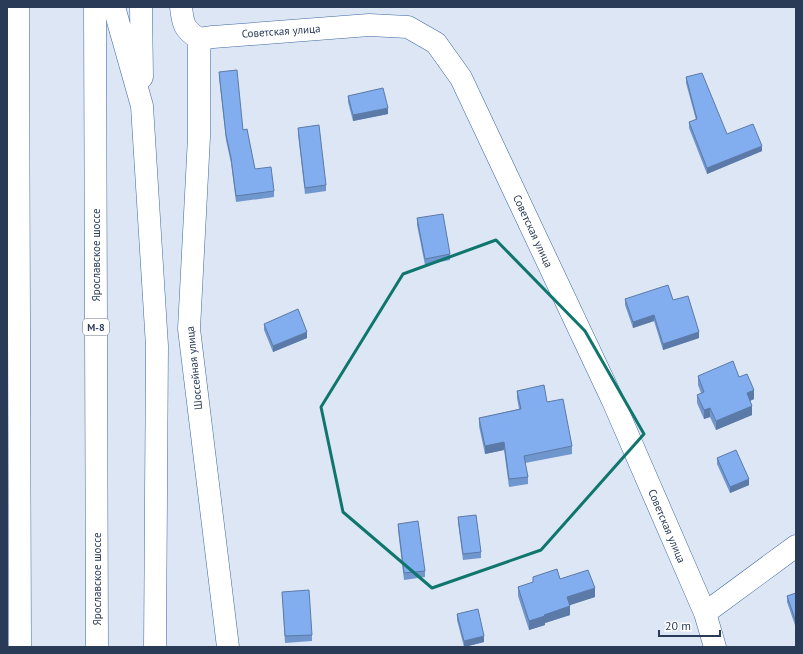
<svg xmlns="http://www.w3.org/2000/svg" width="803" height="654" font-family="'PT Sans',sans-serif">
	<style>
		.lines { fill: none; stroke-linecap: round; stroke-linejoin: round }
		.minor-casing { stroke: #3e68a3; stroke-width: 23 }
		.highway-casing { stroke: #3e68a3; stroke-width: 23 }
		.minor { stroke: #fff; stroke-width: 22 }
		.highway { stroke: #fff; stroke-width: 22 }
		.wall { fill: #7096ce }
		.shaded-wall { fill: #5b7aa7 }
		.building { fill: #82aeef; stroke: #5b7aa7 }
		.marked { fill: none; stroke: #0f766e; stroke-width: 3; stroke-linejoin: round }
		.labels { text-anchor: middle; stroke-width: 3; stroke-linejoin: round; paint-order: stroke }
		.shield { fill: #fff; stroke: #697689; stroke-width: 1 }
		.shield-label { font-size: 10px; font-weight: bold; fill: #293b56 }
		.street-label { font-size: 11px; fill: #293b56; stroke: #fff }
	</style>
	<rect width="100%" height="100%" fill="#dde6f4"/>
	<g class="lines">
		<!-- minor casing -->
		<g class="minor-casing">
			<path id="minor" d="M 114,7 L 142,106 L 157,346 L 155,647
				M 141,7 L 142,77
				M 181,7 C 183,25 184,29 199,39
				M 199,39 L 213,37 L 369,25 L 408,27 L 436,43 L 461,78 L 613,401 L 705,613 L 715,647
				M 199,39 L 199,137 L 189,329 L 228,647
				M 7,251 L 14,286
				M 705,613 L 796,546"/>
		</g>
		<!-- highway casing -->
		<g class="highway-casing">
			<path id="highway" d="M 18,7 L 20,647
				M 95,7 L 97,647"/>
		</g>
		<!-- minor -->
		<use href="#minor" class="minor"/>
		<!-- highway -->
		<use href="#highway" class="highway"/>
	</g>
	<!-- wall -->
	<path class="wall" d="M 219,72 L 243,130 L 255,169 L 274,191 L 274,197 L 236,202 L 231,163 L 226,140 L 219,77 Z
		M 686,77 L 727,134 L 762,151 L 707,174 L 689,128 L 689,122 L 696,120 L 686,83 Z
		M 348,96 L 388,114 L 353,121 L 348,102 Z
		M 298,128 L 326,185 L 326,191 L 305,194 L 298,134 Z
		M 417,218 L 450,254 L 450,260 L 425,265 L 417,225 Z
		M 625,299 L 673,300 L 699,338 L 663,350 L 654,321 L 633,328 L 625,305 Z
		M 264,324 L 307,338 L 273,352 L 264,330 Z
		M 698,376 L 739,377 L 754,399 L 750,401 L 752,415 L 716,430 L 710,417 L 704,419 L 697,403 L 697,395 L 701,393 L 698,385 Z
		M 517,391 L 547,402 L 572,446 L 572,454 L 525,463 L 528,477 L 528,484 L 509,487 L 504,450 L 485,454 L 479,426 L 479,418 L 519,409 L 517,398 Z
		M 717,458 L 749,485 L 730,493 L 717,464 Z
		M 458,517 L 481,552 L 481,558 L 463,560 L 458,523 Z
		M 398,524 L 425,571 L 425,577 L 404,580 L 398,530 Z
		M 560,579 L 595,597 L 570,605 L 570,615 L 545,623 L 545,625 L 529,630 L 518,596 L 518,587 Z
		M 282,592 L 312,635 L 312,641 L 285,643 Z
		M 796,593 L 796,628 L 787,602 L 787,596 Z
		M 457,614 L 484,642 L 464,647 L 457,620 Z"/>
	<!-- shaded-wall -->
	<path class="shaded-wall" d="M 388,108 L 388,114 L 353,121 L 353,115 Z
		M 762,146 L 762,151 L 707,174 L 707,168 Z
		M 654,315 L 654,321 L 633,328 L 633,322 Z
		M 307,332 L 307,338 L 273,352 L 273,346 Z
		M 699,332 L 699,338 L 663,350 L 663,344 Z
		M 754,390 L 754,399 L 747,402 L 747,393 Z
		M 752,406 L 752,415 L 716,430 L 716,421 Z
		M 710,408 L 710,417 L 704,419 L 704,410 Z
		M 504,442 L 504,450 L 485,454 L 485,446 Z
		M 749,479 L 749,485 L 730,493 L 730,487 Z
		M 595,588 L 595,597 L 567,606 L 567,597 Z
		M 570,606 L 570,615 L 545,623 L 545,625 L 529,630 L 529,621 L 544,615 Z
		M 484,636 L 484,642 L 464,647 L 464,641 Z"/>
	<!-- building -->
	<path class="building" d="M 237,70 L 243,130 L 247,129 L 255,169 L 271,167 L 274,191 L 236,196 L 231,158 L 226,135 L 219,72 Z
		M 702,73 L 727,134 L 753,124 L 762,146 L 707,168 L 689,122 L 697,119 L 686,77 Z
		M 383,88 L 388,108 L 353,115 L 348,96 Z
		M 319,125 L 326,185 L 305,188 L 298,128 Z
		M 443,214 L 450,254 L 425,259 L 417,218 Z
		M 668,285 L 673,300 L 688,296 L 699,332 L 663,344 L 654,315 L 633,322 L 625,299 Z
		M 298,309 L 307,332 L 273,346 L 264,324 Z
		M 733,361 L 739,377 L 747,374 L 754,390 L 747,393 L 752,406 L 716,421 L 710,408 L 704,410 L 697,395 L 704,392 L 698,376 Z
		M 544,385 L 547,402 L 563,399 L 572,446 L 524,456 L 528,477 L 509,479 L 504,442 L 485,446 L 479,418 L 521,409 L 517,391 Z
		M 736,450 L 749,479 L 730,487 L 717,458 Z
		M 476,515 L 481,552 L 463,554 L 458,517 Z
		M 418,521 L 425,571 L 404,573 L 398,524 Z
		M 557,569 L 560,579 L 588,570 L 595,588 L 567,597 L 570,606 L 544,615 L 545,616 L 529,621 L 518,587 L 533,582 L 533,577 Z
		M 309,590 L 312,635 L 285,636 L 282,592 Z
		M 796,593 L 796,622 L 787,596 Z
		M 478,609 L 484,636 L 464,641 L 457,614 Z"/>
	<!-- marked area -->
	<path class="marked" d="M 496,240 L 585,331 L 644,434 L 541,550 L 432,588 L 343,512 L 321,407 L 403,274 Z"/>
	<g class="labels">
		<!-- shield labels -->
		<rect class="shield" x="83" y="319" width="26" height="16" rx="3"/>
		<g class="shield-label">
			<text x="96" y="331">М-8</text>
		</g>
		<!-- street labels -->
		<g class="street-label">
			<text transform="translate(281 31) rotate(-4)" y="4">Советская улица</text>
			<text transform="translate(533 231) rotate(65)" y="4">Советская улица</text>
			<text transform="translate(96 255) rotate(-90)" y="4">Ярославское шоссе</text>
			<text transform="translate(194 368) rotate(-96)" y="4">Шоссейная улица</text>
			<text transform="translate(667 526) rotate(67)" y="4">Советская улица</text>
			<text transform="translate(97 579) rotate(-90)" y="4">Ярославское шоссе</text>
		</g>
	</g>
	<!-- border -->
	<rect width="803" height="654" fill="none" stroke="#293b56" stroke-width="16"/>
	<!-- scale -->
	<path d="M659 630v6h61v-6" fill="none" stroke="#293b56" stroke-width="2"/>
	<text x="665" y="630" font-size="12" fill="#293b56" stroke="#ffffff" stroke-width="3" paint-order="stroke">20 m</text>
</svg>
